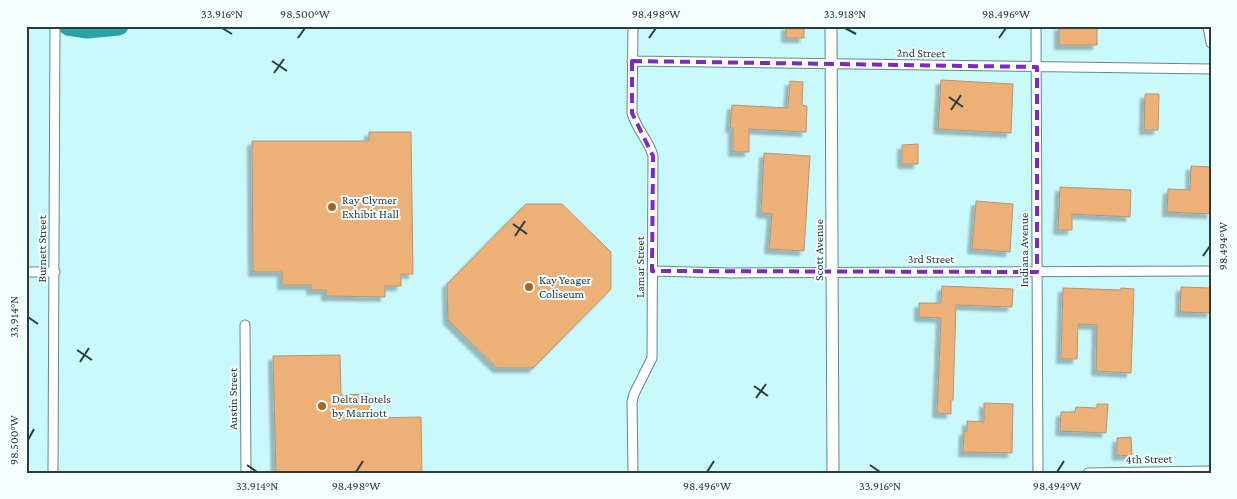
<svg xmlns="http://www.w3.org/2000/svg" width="1237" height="499" font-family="'Crimson Pro',serif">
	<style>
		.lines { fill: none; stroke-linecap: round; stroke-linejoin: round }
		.river { stroke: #29a2aa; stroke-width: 19 }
		.building { fill: #edb077; stroke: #b0957c; filter: url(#shadow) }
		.street-casing { stroke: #5f8a8d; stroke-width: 11 }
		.secondary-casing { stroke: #5f8a8d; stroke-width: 13 }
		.street { stroke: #fff; stroke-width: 9 }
		.secondary { stroke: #fff; stroke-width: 11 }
		.marked { fill: none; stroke: #7b2cbf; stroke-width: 4; stroke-dasharray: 10 6; stroke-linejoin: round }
		.ticks { fill: none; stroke: #2a3d3e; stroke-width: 2 }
		.poi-dot { fill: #a26728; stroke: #f5feff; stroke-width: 2 }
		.labels { text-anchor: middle; stroke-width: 4; stroke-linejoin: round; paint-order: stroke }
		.street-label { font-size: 12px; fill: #2a3d3e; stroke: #f5feff }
		.poi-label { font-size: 12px; fill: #2a3d3e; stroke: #f5feff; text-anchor: start }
		.neatline { fill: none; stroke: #2a3d3e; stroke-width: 2 }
		.ticks-label { font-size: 12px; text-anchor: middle; fill: #2a3d3e }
	</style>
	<defs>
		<filter id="shadow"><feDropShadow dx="-4.5" dy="4.5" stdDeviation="1" flood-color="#0004"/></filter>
	</defs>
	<rect width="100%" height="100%" fill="#caf9fc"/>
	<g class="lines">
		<!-- river -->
		<path class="river" d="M 68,26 L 87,29 L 119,26"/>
	</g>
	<!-- building -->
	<path class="building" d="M 786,26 L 804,26 L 804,38 L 786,38 Z
		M 1059,26 L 1097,26 L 1097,45 L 1059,45 Z
		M 941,80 L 1013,84 L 1011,133 L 938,129 Z
		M 790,81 L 803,82 L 802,105 L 807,106 L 806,132 L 749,129 L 749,152 L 733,152 L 733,128 L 730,128 L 732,105 L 788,108 Z
		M 1145,94 L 1159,94 L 1158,130 L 1144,130 Z
		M 369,132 L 411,132 L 413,274 L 401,274 L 401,286 L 385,286 L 385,297 L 326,296 L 326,290 L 311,290 L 311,285 L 282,285 L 282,272 L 253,272 L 252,141 L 369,141 Z
		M 918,144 L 918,164 L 902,164 L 902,145 Z
		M 764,153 L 810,156 L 804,251 L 769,249 L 772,214 L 761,213 Z
		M 1191,166 L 1211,167 L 1211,214 L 1167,212 L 1168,189 L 1190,190 Z
		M 1060,187 L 1131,190 L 1130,217 L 1072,214 L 1072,230 L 1058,230 Z
		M 976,201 L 1013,204 L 1010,252 L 972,249 Z
		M 526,204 L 562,204 L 611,252 L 611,289 L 533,368 L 497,368 L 448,320 L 447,284 Z
		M 942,286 L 1013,289 L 1012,307 L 956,305 L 953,400 L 951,400 L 951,414 L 937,413 L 941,318 L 919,317 L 919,303 L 941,303 Z
		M 1181,287 L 1211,288 L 1211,313 L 1180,312 Z
		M 1063,288 L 1121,290 L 1121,288 L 1134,289 L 1131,373 L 1096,371 L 1097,325 L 1078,324 L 1077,359 L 1061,359 Z
		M 340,355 L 341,395 L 369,394 L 370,418 L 421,417 L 422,473 L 276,473 L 273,356 Z
		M 984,403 L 1013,404 L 1012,453 L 963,452 L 964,431 L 967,431 L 967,421 L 984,422 Z
		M 1097,404 L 1108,404 L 1106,433 L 1060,431 L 1061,412 L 1075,412 L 1076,407 L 1097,408 Z
		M 1131,437 L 1132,455 L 1117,456 L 1117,438 Z"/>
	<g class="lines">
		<!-- street casing -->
		<g class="street-casing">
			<path id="street" d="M 633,26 L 632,113 C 636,129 649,140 653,156 L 652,358 L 634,394 L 632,402 L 633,473
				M 1036,26 L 1038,473
				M 1208,26 L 1211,43
				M 632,61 L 1211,69
				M 652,271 L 731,273 L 1211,271
				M 26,272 L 55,272
				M 245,325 L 246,473
				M 53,473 L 55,26
				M 1088,473 L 1211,471"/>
		</g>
		<!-- secondary casing -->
		<g class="secondary-casing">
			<path id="secondary" d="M 831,26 L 833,473"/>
		</g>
		<!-- street -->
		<use href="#street" class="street"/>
		<!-- secondary -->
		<use href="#secondary" class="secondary"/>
	</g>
	<!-- marked area -->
	<path class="marked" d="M 632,61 L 1037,67 L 1037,272 L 652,271 L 653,156 L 632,113 Z"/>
	<!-- ticks -->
	<path class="ticks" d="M 222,28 L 232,34M 845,28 L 856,34M 298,38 L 305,28M 649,38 L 656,28M 999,38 L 1006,28M 272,61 L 287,71M 274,73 L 284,59M 949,97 L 963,107M 951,110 L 961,95M 513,224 L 527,234M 515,236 L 525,221M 1203,256 L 1210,246M 28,317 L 38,324M 77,350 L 92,360M 80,362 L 89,348M 754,386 L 768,396M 756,398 L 766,384M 28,440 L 34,429M 247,465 L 257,472M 870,465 L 880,472M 356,472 L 363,461M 707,472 L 714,461M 1057,472 L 1064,461"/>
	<!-- markers -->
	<g class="poi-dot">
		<circle cx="332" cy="207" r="5"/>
		<circle cx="529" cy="287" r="5"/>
		<circle cx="322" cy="406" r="5"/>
	</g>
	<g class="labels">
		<!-- street labels -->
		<g class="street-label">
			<text transform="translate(921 53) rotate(1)" y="4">2nd Street</text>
			<text transform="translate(42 249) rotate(-90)" y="4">Burnett Street</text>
			<text transform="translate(819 250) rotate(-90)" y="4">Scott Avenue</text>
			<text transform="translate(1024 250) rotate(-90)" y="4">Indiana Avenue</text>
			<text x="931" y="263">3rd Street</text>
			<text transform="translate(640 267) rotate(-90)" y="4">Lamar Street</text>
			<text transform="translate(233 399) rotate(-90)" y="4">Austin Street</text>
			<text transform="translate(1149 459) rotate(-1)" y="4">4th Street</text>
		</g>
		<!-- poi labels -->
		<g class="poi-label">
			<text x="342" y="204">Ray Clymer<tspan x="342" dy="14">Exhibit Hall</tspan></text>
			<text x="539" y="284">Kay Yeager<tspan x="539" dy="14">Coliseum</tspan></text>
			<text x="332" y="403">Delta Hotels<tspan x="332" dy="14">by Marriott</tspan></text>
		</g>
	</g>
	<!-- border -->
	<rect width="1237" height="499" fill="none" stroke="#f5feff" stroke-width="55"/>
	<rect x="28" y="28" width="1182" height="444" class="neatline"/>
	<g class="ticks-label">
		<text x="222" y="18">33.916°N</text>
		<text x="305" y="18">98.500°W</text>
		<text x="656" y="18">98.498°W</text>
		<text x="845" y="18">33.918°N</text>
		<text x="1006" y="18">98.496°W</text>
		<text transform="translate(1223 246) rotate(-90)" y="4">98.494°W</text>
		<text transform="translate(14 317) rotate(-90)" y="4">33.914°N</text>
		<text transform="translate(14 440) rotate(-90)" y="4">98.500°W</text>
		<text x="257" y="490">33.914°N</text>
		<text x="356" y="490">98.498°W</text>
		<text x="707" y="490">98.496°W</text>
		<text x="880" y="490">33.916°N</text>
		<text x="1057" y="490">98.494°W</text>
	</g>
</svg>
